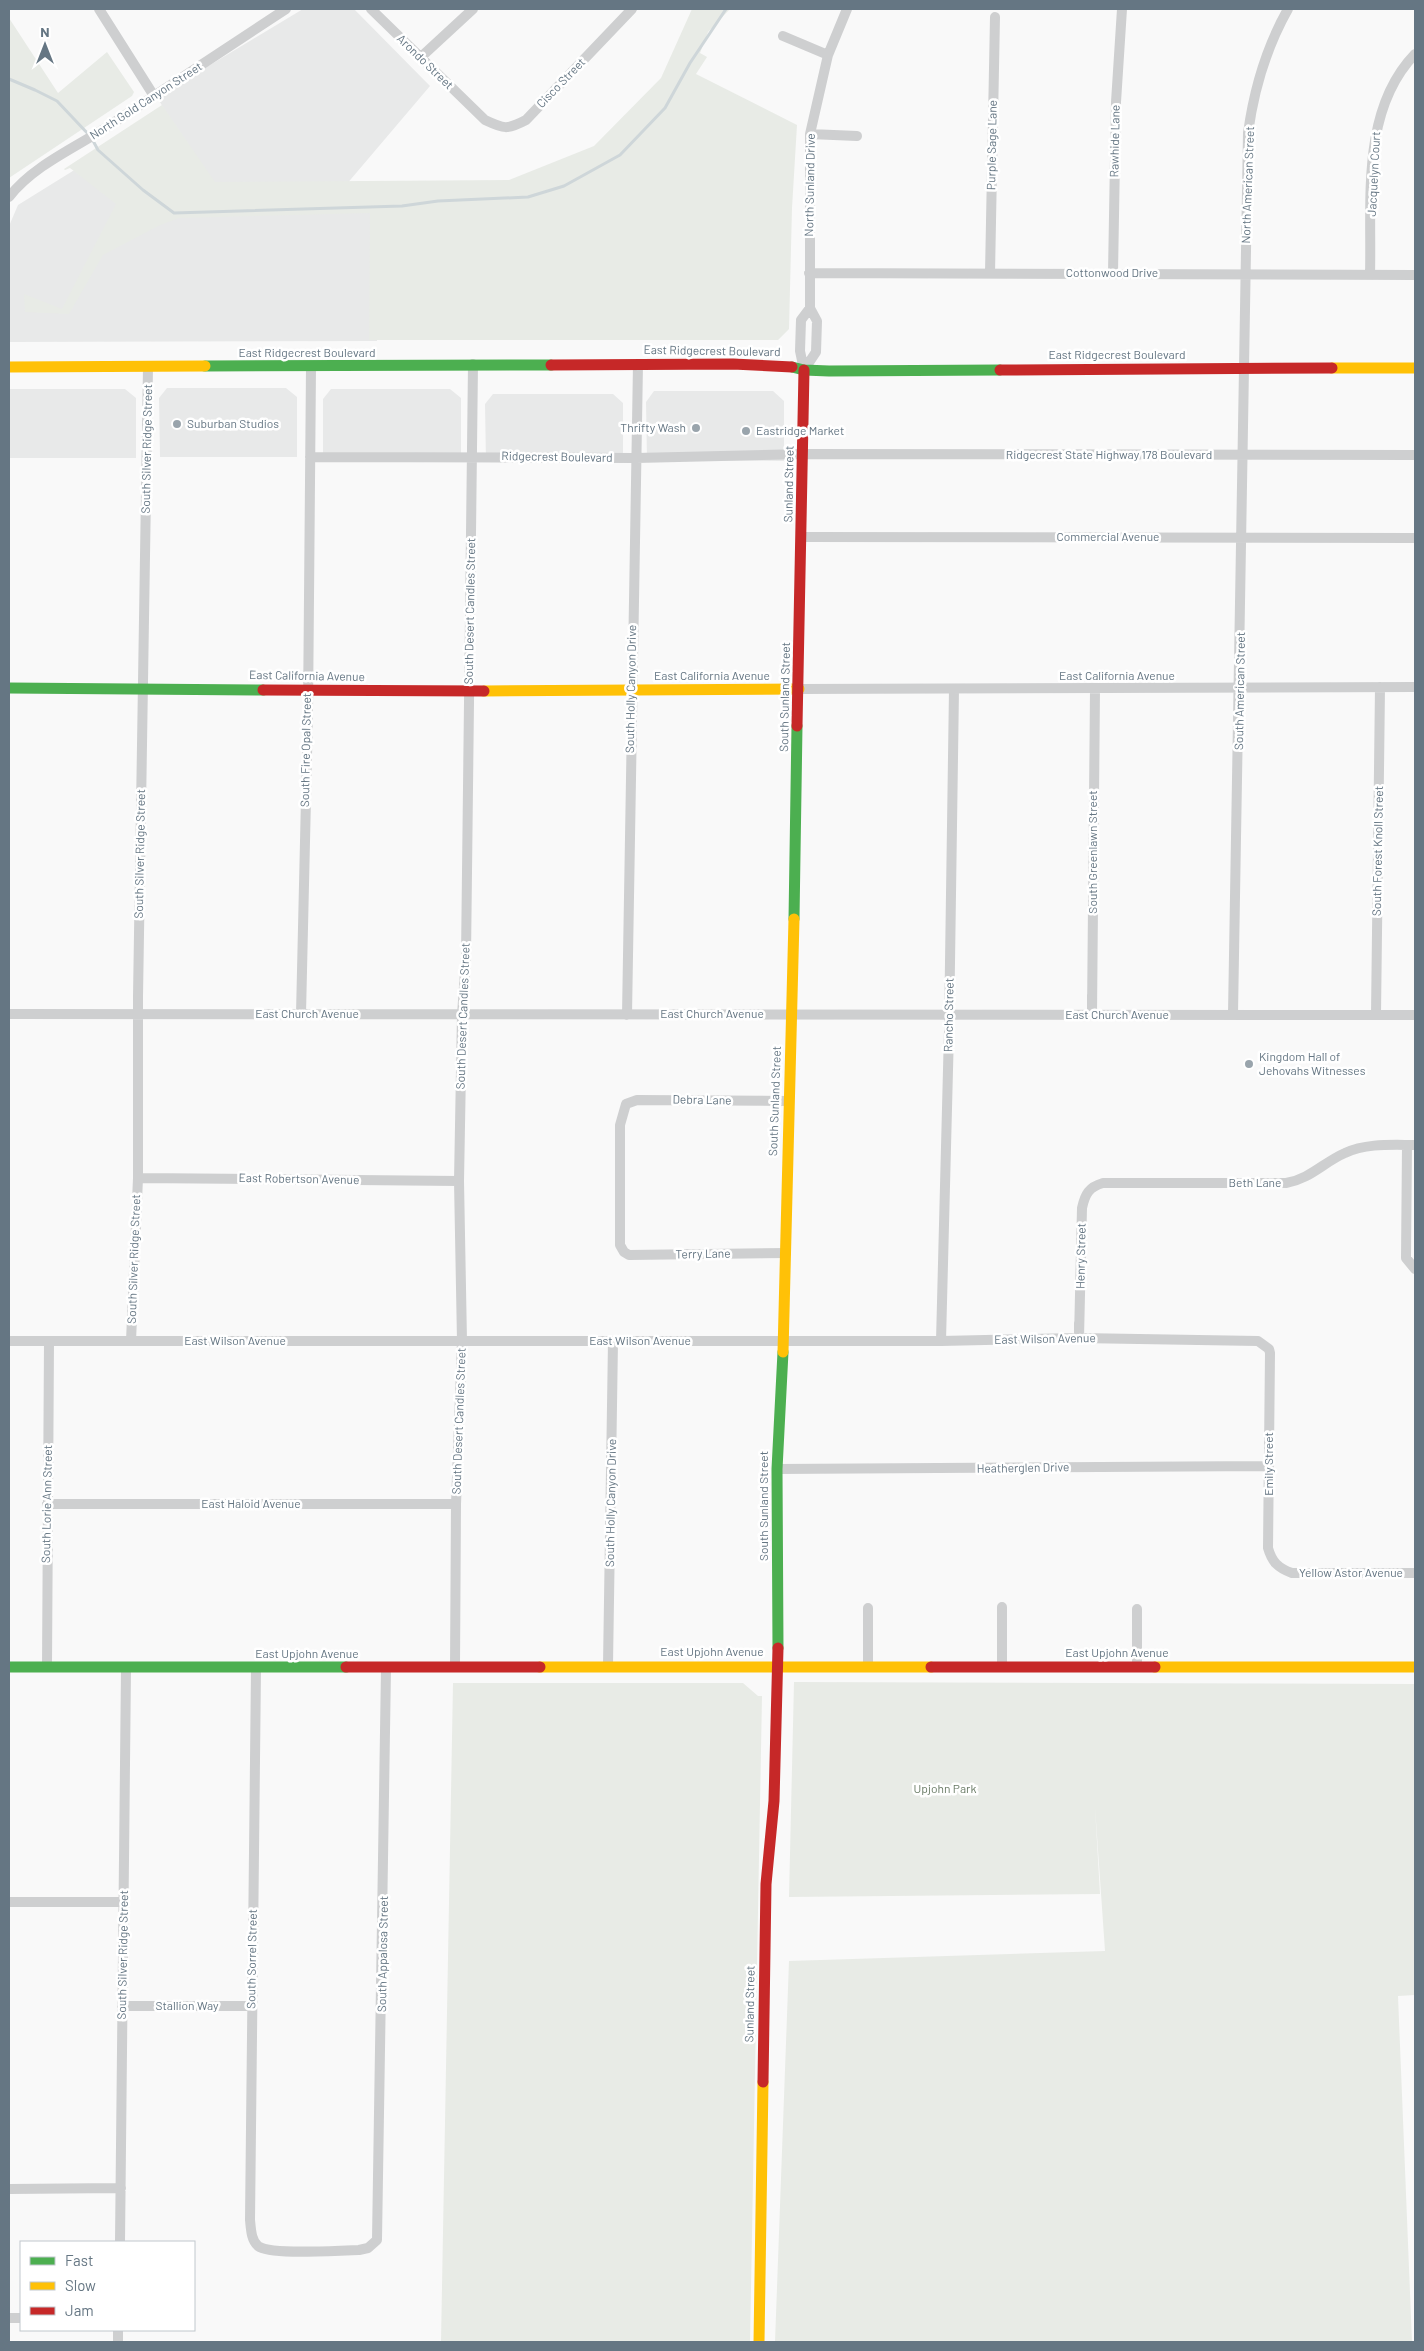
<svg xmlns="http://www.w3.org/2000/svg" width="1424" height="2351" font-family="Barlow,sans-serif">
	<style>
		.built { fill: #e8e9e9 }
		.green { fill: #e8ebe6 }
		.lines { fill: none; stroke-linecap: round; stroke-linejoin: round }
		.stream { stroke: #ced6d9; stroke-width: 3 }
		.street { stroke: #cecfd0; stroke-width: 10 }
		.fast { stroke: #4caf50; stroke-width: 11 }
		.slow { stroke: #ffc107; stroke-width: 11 }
		.jam { stroke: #c62828; stroke-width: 11 }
		.poi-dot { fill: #99a4ac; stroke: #fff; stroke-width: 2 }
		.labels { text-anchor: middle; stroke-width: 5; stroke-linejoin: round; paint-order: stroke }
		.street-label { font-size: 12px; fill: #657683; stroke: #fff }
		.poi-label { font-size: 12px; fill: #657683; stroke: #fff; text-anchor: start }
		.park-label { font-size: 12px; fill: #687a64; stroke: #fff }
	</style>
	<rect width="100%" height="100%" fill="#f9f9f9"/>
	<!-- built -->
	<path class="built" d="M 303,9 L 354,9 L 430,86 L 340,192 L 209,185 L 157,97 Z
		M 76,169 L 180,208 L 377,213 L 377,341 L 9,342 L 9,226 L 18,205 Z
		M 167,388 L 286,388 L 297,397 L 297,457 L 160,457 L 159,398 Z
		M 9,389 L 125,389 L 136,398 L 136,458 L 9,458 Z
		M 331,389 L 450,389 L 461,398 L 461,458 L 323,458 L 323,399 Z
		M 654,391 L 773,391 L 784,401 L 784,461 L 647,460 L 646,402 Z
		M 493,394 L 613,394 L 623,403 L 623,463 L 486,462 L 485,404 Z"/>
	<!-- green -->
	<path class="green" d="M 692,9 L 730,9 L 708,32 L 700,53 L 707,57 L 696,74 L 797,125 L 792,208 L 789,329 L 778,340 L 369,340 L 370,213 L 179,218 L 158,226 L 103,255 L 69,314 L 25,312 L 24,294 L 62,309 L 116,204 L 70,168 L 65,170 L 64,169 L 162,105 L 215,182 L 509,180 L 594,146 L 661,78 Z
		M 9,18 L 58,93 L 107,52 L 134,92 L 132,96 L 9,178 Z
		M 794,1682 L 1415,1684 L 1415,1995 L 1398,1996 L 1412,2342 L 775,2342 L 789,1961 L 1105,1951 L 1095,1807 L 1100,1894 L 789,1897 Z
		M 453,1683 L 743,1683 L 758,1696 L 762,1696 L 750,2342 L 441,2342 Z"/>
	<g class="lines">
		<!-- stream -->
		<path class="stream" d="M 9,79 L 35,90 L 57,101 L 91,137 L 98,150 L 143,190 L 174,213 L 402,206 L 438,201 L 528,197 L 564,186 L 620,155 L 665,108 L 690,63 L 726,9"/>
		<!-- street -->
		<path class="street" d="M 99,9 L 154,96
			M 371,9 L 485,120 C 504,129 507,130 526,120 L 632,9
			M 783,36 L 828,55
			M 421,57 L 473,9
			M 810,134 L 857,136
			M 9,197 C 32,167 72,149 104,129 C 165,89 225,49 286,9
			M 809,273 L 1415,275
			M 990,273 L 995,17
			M 1113,273 L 1116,102 L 1122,9
			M 1370,275 C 1372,202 1360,111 1415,54
			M 804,370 L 816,352 L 817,321 L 810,308 L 810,134 L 828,55 L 847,9
			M 804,370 L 800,351 L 801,320 L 810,308
			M 310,457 L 636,458 L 803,454 L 1415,455
			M 802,537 L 1415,538
			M 799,689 L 1415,687
			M 1092,995 L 1092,1015 L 1095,690
			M 9,1014 L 1415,1015
			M 301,1014 L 308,712 L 311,367
			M 1233,1014 L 1248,133 C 1254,89 1266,48 1288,9
			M 627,1015 L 638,364
			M 1376,1015 L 1380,687
			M 1407,1145 L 1406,1258 L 1415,1269
			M 138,1178 L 459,1181
			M 786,1253 L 629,1255 L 624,1252 L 620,1245 L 620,1125 L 626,1104 L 637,1100 L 789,1101
			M 1079,1323 L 1079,1338 L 1082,1208 C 1085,1194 1089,1187 1103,1183 L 1286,1183 C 1310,1179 1324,1162 1345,1153 C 1366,1143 1392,1145 1415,1145
			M 9,1341 L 941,1341 L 1079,1338 L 1258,1341 L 1269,1349 L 1270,1353 L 1268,1548 C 1272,1562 1278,1568 1292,1573 L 1415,1573
			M 131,1341 L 138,1178 L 138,997 L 148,367
			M 941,1341 L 949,1031 L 954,689
			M 777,1469 L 1268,1466
			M 47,1504 L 456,1504
			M 1137,1609 L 1137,1667
			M 608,1665 L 613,1341
			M 868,1666 L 868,1608
			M 47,1667 L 49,1341
			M 455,1667 L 456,1504 L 462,1341 L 459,1181 L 462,1015 L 466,957 L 473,364
			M 1002,1667 L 1002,1607
			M 256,1668 L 250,2220 C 251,2229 251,2240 258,2246 C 271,2256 340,2250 359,2250 L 368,2248 L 377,2240 L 386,1668
			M 9,1902 L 124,1902
			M 122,2006 L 252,2006
			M 9,2189 L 121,2188
			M 120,2242 L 126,1668
			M 9,2318 L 21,2318
			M 118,2342 L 118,2330"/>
		<!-- fast -->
		<path class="fast" d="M 205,366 L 551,365
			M 792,367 L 804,370 L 829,371 L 1000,370
			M 9,688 L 263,690
			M 794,919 L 797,726
			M 778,1648 L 777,1469 L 783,1352
			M 9,1667 L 346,1667"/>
		<!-- slow -->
		<path class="slow" d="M 9,367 L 205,366
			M 1332,368 L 1415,368
			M 484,691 L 799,689
			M 783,1352 L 794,919
			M 540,1667 L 931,1667
			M 1155,1667 L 1415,1667
			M 759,2342 L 763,2082"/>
		<!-- jam -->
		<path class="jam" d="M 551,365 L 733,364 L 792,367
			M 1000,370 L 1332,368
			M 263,690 L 484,691
			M 797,726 L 804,370
			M 346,1667 L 540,1667
			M 931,1667 L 1155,1667
			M 763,2082 L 766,1884 L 774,1801 L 778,1648"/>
	</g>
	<!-- markers -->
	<g class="poi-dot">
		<circle cx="177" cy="424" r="5"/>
		<circle cx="696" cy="428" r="5"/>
		<circle cx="746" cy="431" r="5"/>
		<circle cx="1249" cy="1064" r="5"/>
	</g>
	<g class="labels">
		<!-- street labels -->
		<g class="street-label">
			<text transform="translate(425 62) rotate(44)" y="4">Arondo Street</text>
			<text transform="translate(561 83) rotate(-46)" y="4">Cisco Street</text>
			<text transform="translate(146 101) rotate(-33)" y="4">North Gold Canyon Street</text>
			<text transform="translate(1115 141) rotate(-89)" y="4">Rawhide Lane</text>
			<text transform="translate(992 145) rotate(-89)" y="4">Purple Sage Lane</text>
			<text transform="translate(1374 174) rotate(-87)" y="4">Jacquelyn Court</text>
			<text transform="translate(810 185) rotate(-89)" y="4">North Sunland Drive</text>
			<text transform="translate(1248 185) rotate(-88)" y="4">North American Street</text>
			<text x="1112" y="277">Cottonwood Drive</text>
			<text transform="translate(712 351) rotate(1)" y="4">East Ridgecrest Boulevard</text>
			<text x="307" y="357">East Ridgecrest Boulevard</text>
			<text x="1117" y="359">East Ridgecrest Boulevard</text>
			<text transform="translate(147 449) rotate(-89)" y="4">South Silver Ridge Street</text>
			<text x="1109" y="459">Ridgecrest State Highway 178 Boulevard</text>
			<text transform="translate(557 457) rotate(1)" y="4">Ridgecrest Boulevard</text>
			<text transform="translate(789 484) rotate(-89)" y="4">Sunland Street</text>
			<text x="1108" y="541">Commercial Avenue</text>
			<text transform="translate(470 611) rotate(-89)" y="4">South Desert Candles Street</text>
			<text transform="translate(307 676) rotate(1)" y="4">East California Avenue</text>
			<text x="712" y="680">East California Avenue</text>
			<text x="1117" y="680">East California Avenue</text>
			<text transform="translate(631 689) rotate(-89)" y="4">South Holly Canyon Drive</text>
			<text transform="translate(1240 691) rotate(-89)" y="4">South American Street</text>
			<text transform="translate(785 697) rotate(-89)" y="4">South Sunland Street</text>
			<text transform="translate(306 750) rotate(-89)" y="4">South Fire Opal Street</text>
			<text transform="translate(1378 851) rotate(-89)" y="4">South Forest Knoll Street</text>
			<text transform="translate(1093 852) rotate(-90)" y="4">South Greenlawn Street</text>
			<text transform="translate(140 854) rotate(-89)" y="4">South Silver Ridge Street</text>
			<text x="307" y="1018">East Church Avenue</text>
			<text x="712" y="1018">East Church Avenue</text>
			<text transform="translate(949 1015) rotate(-89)" y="4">Rancho Street</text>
			<text x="1117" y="1019">East Church Avenue</text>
			<text transform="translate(463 1016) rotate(-88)" y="4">South Desert Candles Street</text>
			<text transform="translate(702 1100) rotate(1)" y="4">Debra Lane</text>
			<text transform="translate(775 1101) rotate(-88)" y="4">South Sunland Street</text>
			<text transform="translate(299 1179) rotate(1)" y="4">East Robertson Avenue</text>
			<text x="1255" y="1187">Beth Lane</text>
			<text transform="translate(703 1254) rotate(-1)" y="4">Terry Lane</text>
			<text transform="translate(1081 1256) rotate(-89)" y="4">Henry Street</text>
			<text transform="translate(134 1259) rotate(-88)" y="4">South Silver Ridge Street</text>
			<text transform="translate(1045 1339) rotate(-1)" y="4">East Wilson Avenue</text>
			<text x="235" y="1345">East Wilson Avenue</text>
			<text x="640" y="1345">East Wilson Avenue</text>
			<text transform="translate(459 1421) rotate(-88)" y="4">South Desert Candles Street</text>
			<text transform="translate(1269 1464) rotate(-90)" y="4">Emily Street</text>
			<text transform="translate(1023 1468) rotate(-1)" y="4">Heatherglen Drive</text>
			<text transform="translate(611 1503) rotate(-89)" y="4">South Holly Canyon Drive</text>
			<text transform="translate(47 1504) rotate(-89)" y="4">South Lorie Ann Street</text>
			<text x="251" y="1508">East Haloid Avenue</text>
			<text transform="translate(764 1506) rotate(-90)" y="4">South Sunland Street</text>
			<text x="1351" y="1577">Yellow Astor Avenue</text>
			<text x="712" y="1656">East Upjohn Avenue</text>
			<text x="1117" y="1657">East Upjohn Avenue</text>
			<text x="307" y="1658">East Upjohn Avenue</text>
			<text transform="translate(383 1954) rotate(-89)" y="4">South Appalosa Street</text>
			<text transform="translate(123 1955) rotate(-89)" y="4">South Silver Ridge Street</text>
			<text transform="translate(252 1959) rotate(-89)" y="4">South Sorrel Street</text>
			<text transform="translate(750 2004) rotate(-89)" y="4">Sunland Street</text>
			<text x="187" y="2010">Stallion Way</text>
		</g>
		<!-- poi labels -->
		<g class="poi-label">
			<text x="187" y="428">Suburban Studios</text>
			<text x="686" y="432" text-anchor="end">Thrifty Wash</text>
			<text x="756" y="435">Eastridge Market</text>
			<text x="1259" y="1061">Kingdom Hall of<tspan x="1259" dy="14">Jehovahs Witnesses</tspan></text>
		</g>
		<!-- park labels -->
		<g class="park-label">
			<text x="945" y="1793">Upjohn Park</text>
		</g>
	</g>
	<!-- border -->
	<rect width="1424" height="2351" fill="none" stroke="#657683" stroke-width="20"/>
	<!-- legend -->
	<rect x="20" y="2241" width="175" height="90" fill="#ffffff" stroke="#c1c8cd"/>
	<rect x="30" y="2257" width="25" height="8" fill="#4caf50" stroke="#c1c8cd"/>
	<text x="65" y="2266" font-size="15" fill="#657683">Fast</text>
	<rect x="30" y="2282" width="25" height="8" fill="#ffc107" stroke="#c1c8cd"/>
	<text x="65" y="2291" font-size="15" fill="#657683">Slow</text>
	<rect x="30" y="2307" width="25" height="8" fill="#c62828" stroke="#c1c8cd"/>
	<text x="65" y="2316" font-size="15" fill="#657683">Jam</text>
	<!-- north arrow -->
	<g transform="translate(45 45)" stroke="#ffffff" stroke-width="4" paint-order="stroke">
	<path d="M0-4L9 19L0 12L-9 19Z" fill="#657683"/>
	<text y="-8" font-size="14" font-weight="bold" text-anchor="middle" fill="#657683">N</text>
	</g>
</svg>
